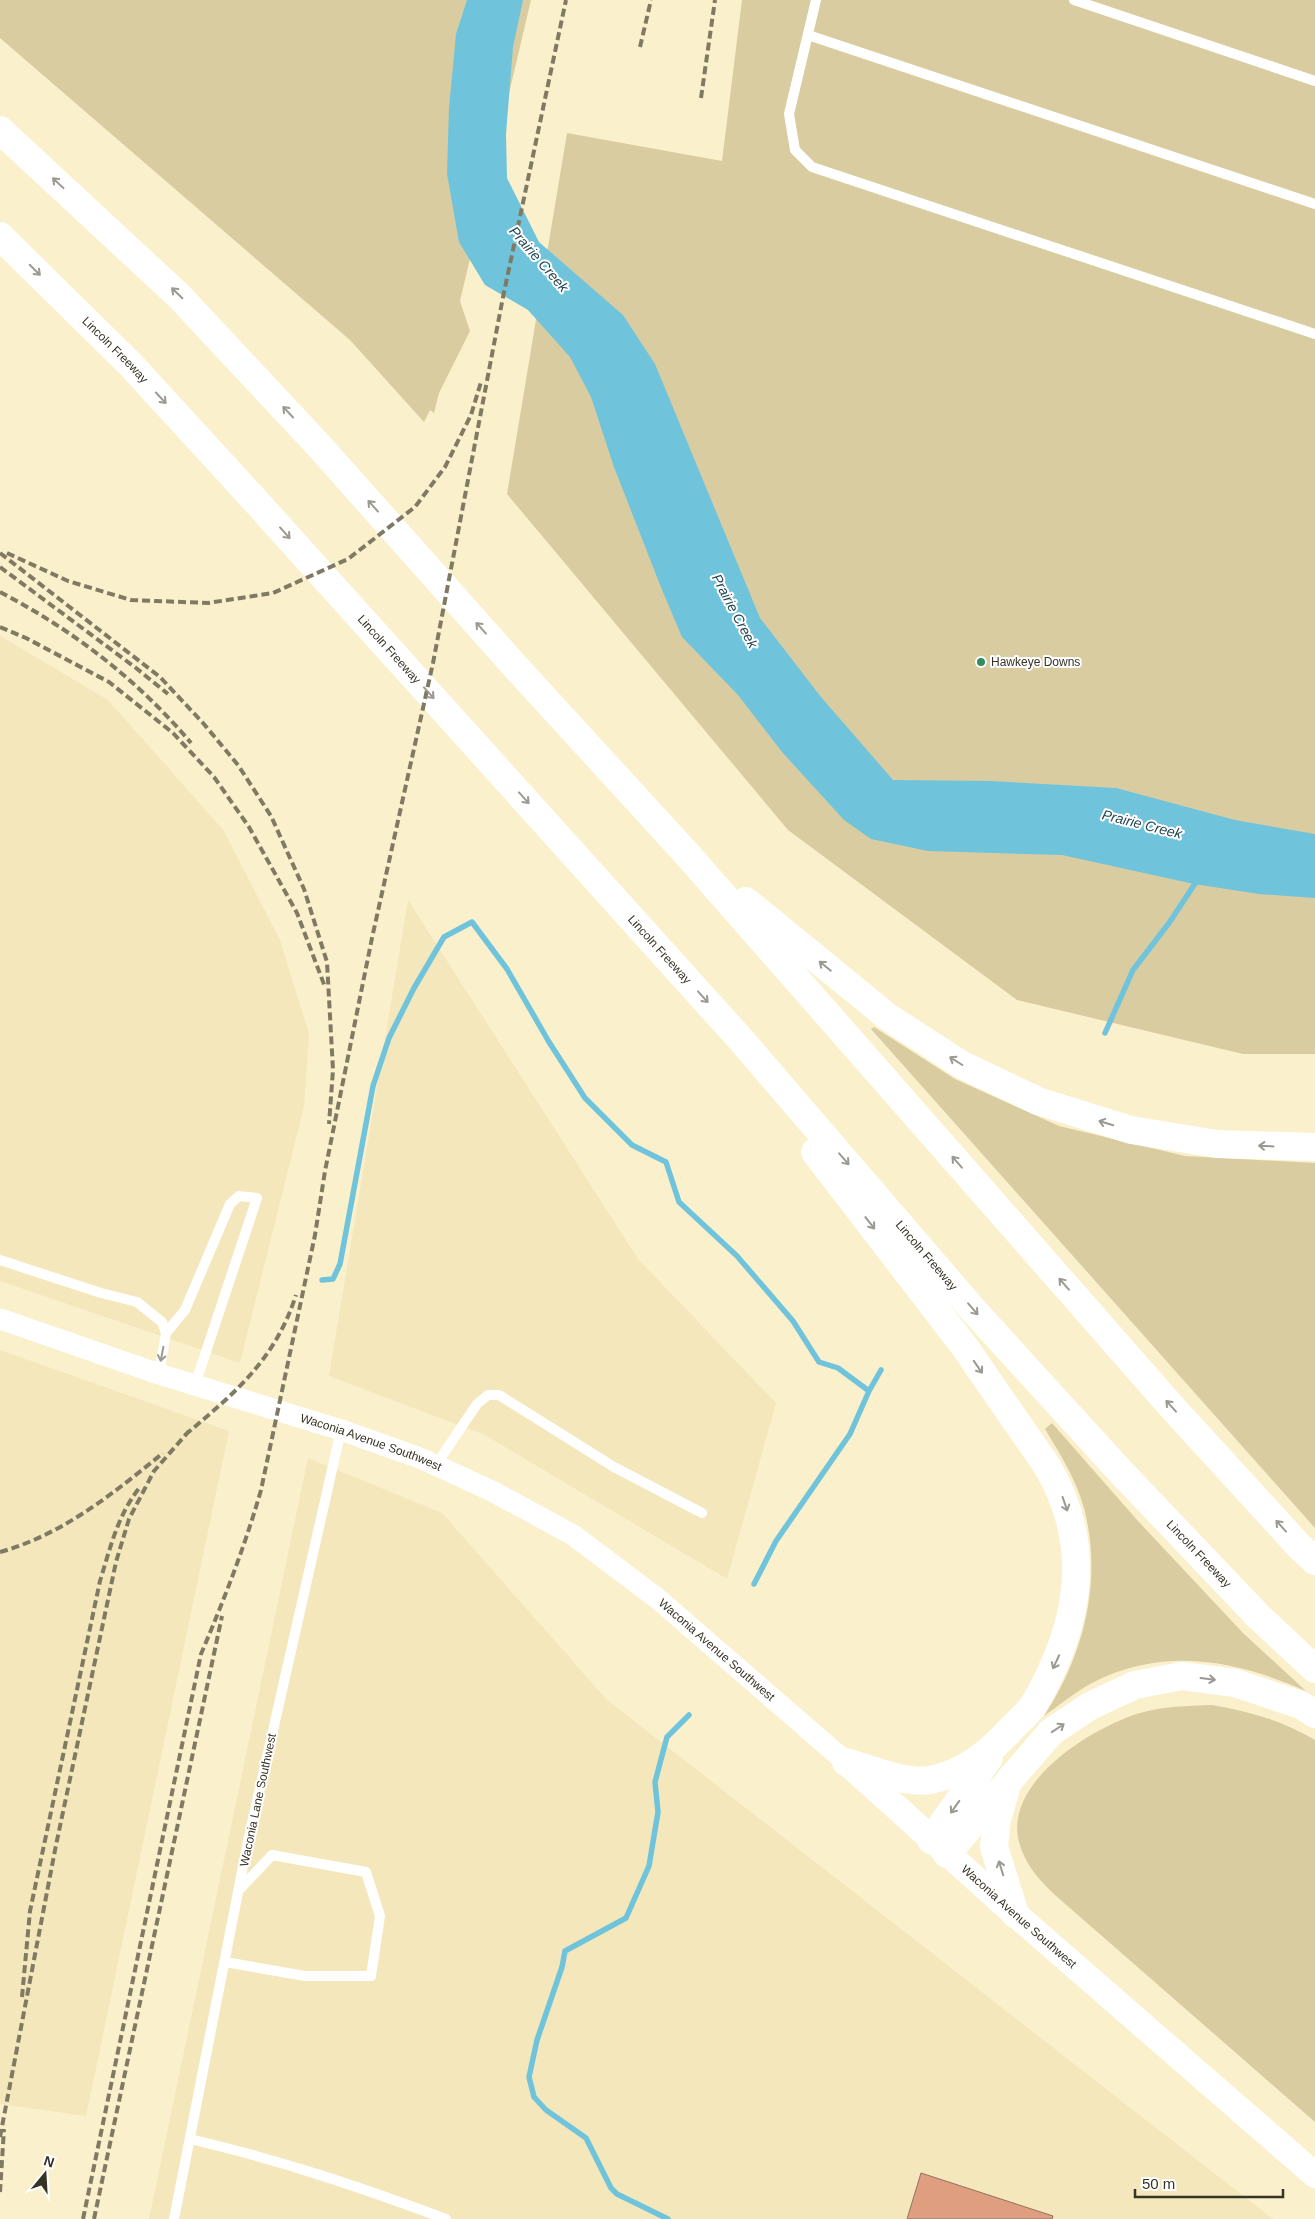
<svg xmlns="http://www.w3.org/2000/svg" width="1315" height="2219" font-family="Helvetica,sans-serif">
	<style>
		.built { fill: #f4e7bb }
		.green { fill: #d9cca1 }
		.water { fill: #6fc4dc }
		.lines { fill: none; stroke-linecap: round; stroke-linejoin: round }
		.stream { stroke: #6fc4dc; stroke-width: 5.5 }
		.building { fill: #e09e80; stroke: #937162 }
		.service { stroke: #fff; stroke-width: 10 }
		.minor { stroke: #fff; stroke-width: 21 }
		.tertiary { stroke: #fff; stroke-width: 26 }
		.motorway { stroke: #fff; stroke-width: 28 }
		.rail { stroke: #807a63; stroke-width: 4; stroke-dasharray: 8 4; stroke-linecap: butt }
		.oneway { stroke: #9b9992 }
		.poi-dot { fill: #358b5f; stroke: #fff; stroke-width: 2 }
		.labels { text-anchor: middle; stroke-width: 4; stroke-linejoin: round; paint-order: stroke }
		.street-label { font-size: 12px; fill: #373325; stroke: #fff }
		.poi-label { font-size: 12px; fill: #373325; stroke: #fff; text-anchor: start }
		.water-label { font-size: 14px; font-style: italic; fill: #214853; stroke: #fff }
	</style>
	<rect width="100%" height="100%" fill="#fbf0cc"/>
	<!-- built -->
	<path class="built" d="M 0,636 L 108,700 L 224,831 L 280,940 L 309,1034 L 304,1106 L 240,1363 L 0,1281 Z
		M 408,900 L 638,1259 L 776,1403 L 727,1579 L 485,1435 L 329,1376 Z
		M 0,1350 L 229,1431 L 86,2116 L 0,2104 Z
		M 308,1458 L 442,1513 L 606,1699 L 1273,2219 L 149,2219 Z"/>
	<!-- green -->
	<path class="green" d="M 0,0 L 531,0 L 460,301 L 470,331 L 439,393 L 434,413 L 430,410 L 424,422 L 350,340 L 0,38 Z
		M 742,0 L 1315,0 L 1315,1054 L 1243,1054 L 1017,1000 L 788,830 L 507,494 L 567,133 L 722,161 Z
		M 874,1027 L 955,1079 L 1059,1126 L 1185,1156 L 1315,1163 L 1315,1528 L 871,1029 Z
		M 1052,1423 L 1138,1521 L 1243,1633 L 1306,1691 C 1235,1660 1164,1646 1092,1683 C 1075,1692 1060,1705 1044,1716 C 1084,1655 1103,1580 1084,1508 C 1076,1479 1060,1454 1045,1429 Z
		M 1212,1705 C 1248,1711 1284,1721 1315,1740 L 1315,2122 L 1055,1895 C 1038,1879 1025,1864 1019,1842 C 1003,1782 1093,1727 1140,1713 C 1163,1706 1188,1706 1212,1705 Z"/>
	<!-- water -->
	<path class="water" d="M 467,0 L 523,0 L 513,47 L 506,134 L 507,178 L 539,242 L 623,315 L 655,364 L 760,618 L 821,697 L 893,780 L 991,781 L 1116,788 L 1235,820 L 1315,834 L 1315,898 L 1259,894 L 1194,884 L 1062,855 L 928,851 L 871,839 L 844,820 L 782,752 L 738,695 L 682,637 L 662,590 L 614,467 L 591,397 L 570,357 L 528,310 L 485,285 L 459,242 L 447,174 L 449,108 L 456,34 Z"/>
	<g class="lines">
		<!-- stream -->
		<path class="stream" d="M 1105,1033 L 1133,970 L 1169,923 L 1198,879
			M 322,1280 L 333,1279 L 340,1264 L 373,1086 L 389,1038 L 414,988 L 444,937 L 472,922 L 507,969 L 549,1042 L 585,1098 L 632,1145 L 666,1162 L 679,1202 L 737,1256 L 793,1321 L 819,1362 L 838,1368 L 869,1391
			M 754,1584 L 776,1541 L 850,1434 L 869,1391 L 881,1370
			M 668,2219 L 617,2194 L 611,2188 L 586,2138 L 546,2110 L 534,2097 L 529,2077 L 537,2040 L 562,1967 L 565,1951 L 626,1918 L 649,1866 L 658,1812 L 655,1782 L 667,1737 L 689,1715"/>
	</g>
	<!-- building -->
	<path class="building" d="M 921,2173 L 1053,2216 L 1052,2219 L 907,2219 Z"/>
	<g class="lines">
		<!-- service -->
		<path class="service" d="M 816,0 L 789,114 L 795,150 L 812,167 L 1315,334
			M 1074,0 L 1315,81
			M 808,35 L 1315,204
			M 0,1260 L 101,1293 L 137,1302 L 162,1322 L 166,1333
			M 159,1374 L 166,1333 L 185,1310 L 230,1204 L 239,1196 L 257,1198 L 195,1385
			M 436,1465 L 477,1404 L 488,1395 L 499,1395 L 614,1467 L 702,1513
			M 225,1962 L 305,1976 L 371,1976 L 380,1916 L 366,1872 L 272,1855 L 239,1890
			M 190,2139 C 280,2160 360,2187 446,2219
			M 174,2219 L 248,1841 L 341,1430"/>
		<!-- minor -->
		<path class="minor" id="s1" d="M 0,1319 L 159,1374 L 341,1430 L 420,1458 L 494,1492 L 573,1535 L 658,1599 L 846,1762"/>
		<!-- tertiary -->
		<path class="tertiary" id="s2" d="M 846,1762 L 1015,1914 L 1315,2175"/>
		<!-- motorway -->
		<g class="motorway">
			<path d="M 0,130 L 179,296 L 321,448 L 513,664 L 686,853 L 1171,1406 L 1298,1545 L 1315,1561"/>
			<path id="s3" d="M 0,236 L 131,365 L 252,497 L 742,1041 L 975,1312 L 1120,1471 L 1258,1616 L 1315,1669"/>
			<path d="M 746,901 L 888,1017 L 962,1065 L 1038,1101 L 1131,1130 L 1217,1144 L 1315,1147"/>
			<path d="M 815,1152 L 964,1346 L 1047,1466 C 1085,1530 1084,1598 1054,1665 C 1048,1679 1041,1693 1033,1706 C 1027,1714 1019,1721 1012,1728 C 989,1753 965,1773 930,1780 C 906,1784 870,1769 846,1762"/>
			<path d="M 931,1840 L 989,1758"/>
			<path d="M 947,1854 L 1001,1790"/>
			<path d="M 1015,1914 L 994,1847 L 997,1819 L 1008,1782 L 1051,1732 L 1090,1706 L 1135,1685 L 1182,1676 L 1235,1683 L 1301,1705 L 1315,1714"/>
		</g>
		<!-- rail -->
		<path class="rail" d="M 640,47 L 651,0
			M 701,98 L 715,0
			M 0,553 L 160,677 L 203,723 L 238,765 L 271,816 L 304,889 L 327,962 L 333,1070 L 329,1124
			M 7,553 L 68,581 L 131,600 L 208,603 L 273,593 L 348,559 L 415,507 L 445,467 L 471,415 L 481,382
			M 0,567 L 136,668 L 168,694
			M 0,592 C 73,630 138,680 191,743
			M 0,627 L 26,638 L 109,682 L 173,733 L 214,777 L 249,827 L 297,913 L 325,987
			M 185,1435 C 235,1393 275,1360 296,1295
			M 0,1552 C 62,1535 114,1493 163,1453
			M 22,1997 L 30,1911 L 100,1581 C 110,1549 118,1513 141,1486
			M 0,2137 L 56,1845 L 116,1562 L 129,1519 L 154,1471 L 189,1431
			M 0,2192 L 4,2129
			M 83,2219 L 201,1654 C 224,1600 245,1546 261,1490 L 315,1235 L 325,1171 L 372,938 L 433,663 L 503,297 L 566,0
			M 94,2219 L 222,1616"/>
	</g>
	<!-- one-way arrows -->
	<defs><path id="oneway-shaft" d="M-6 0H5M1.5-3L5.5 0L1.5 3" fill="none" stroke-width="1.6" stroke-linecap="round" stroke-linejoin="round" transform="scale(1.25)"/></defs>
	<g class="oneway">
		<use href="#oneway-shaft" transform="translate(58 183) rotate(-137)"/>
		<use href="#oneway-shaft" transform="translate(35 270) rotate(45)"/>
		<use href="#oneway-shaft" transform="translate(177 293) rotate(-136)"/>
		<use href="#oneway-shaft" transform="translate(161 398) rotate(47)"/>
		<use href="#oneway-shaft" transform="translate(288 412) rotate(-133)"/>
		<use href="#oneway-shaft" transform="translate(373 506) rotate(-132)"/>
		<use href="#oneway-shaft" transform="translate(285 533) rotate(48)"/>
		<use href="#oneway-shaft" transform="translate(481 628) rotate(-132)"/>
		<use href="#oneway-shaft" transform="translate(429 693) rotate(48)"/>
		<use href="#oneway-shaft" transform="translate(524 798) rotate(48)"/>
		<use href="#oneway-shaft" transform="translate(825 966) rotate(-141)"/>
		<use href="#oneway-shaft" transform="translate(703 997) rotate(48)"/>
		<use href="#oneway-shaft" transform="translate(956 1061) rotate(-148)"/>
		<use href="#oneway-shaft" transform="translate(1106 1123) rotate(-163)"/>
		<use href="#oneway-shaft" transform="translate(1266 1146) rotate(-177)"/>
		<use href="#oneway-shaft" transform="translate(844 1159) rotate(49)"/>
		<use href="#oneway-shaft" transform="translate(957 1162) rotate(-131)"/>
		<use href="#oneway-shaft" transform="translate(870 1223) rotate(52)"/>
		<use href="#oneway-shaft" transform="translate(1064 1284) rotate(-131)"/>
		<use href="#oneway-shaft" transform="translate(973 1309) rotate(49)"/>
		<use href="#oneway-shaft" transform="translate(162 1354) rotate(101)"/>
		<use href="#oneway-shaft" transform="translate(978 1367) rotate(55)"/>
		<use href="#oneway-shaft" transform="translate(1171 1406) rotate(-132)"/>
		<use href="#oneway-shaft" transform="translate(1065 1504) rotate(71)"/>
		<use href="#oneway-shaft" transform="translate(1281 1526) rotate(-132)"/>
		<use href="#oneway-shaft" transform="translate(1056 1662) rotate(115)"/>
		<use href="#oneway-shaft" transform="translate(1208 1679) rotate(7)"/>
		<use href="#oneway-shaft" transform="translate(1058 1728) rotate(-34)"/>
		<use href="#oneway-shaft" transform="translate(955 1807) rotate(125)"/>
		<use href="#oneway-shaft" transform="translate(1001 1868) rotate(-107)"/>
	</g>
	<!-- markers -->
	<circle class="poi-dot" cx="981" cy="662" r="5"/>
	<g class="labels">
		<!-- street labels -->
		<g class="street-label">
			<text dy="4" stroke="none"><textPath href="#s3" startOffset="162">Lincoln Freeway</textPath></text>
			<text dy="4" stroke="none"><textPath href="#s3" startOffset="568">Lincoln Freeway</textPath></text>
			<text dy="4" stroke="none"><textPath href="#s3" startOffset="972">Lincoln Freeway</textPath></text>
			<text dy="4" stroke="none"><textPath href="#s3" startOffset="1378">Lincoln Freeway</textPath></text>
			<text dy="4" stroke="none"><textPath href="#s1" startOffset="391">Waconia Avenue Southwest</textPath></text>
			<text dy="4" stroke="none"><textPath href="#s3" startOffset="1782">Lincoln Freeway</textPath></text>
			<text dy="4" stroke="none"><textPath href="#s1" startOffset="798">Waconia Avenue Southwest</textPath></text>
			<text transform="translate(258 1800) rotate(-78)" y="4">Waconia Lane Southwest</text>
			<text dy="4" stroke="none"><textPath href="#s2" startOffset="232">Waconia Avenue Southwest</textPath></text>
		</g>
		<!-- poi labels -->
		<g class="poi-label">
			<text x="991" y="666">Hawkeye Downs</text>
		</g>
		<!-- water labels -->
		<g class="water-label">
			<text transform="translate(539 259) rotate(49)" y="5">Prairie Creek</text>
			<text transform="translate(735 611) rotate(62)" y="5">Prairie Creek</text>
			<text transform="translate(1142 824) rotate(14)" y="5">Prairie Creek</text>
		</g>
	</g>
	<!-- north arrow -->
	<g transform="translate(45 2174) rotate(18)" stroke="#ffffff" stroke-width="4" paint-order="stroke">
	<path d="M0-4L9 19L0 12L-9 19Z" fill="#373325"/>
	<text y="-8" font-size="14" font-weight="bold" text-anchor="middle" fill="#373325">N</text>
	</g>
	<!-- scale -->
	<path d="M1135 2189v8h148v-8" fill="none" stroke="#373325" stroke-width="2.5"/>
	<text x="1142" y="2189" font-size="15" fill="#373325" stroke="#ffffff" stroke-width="4" paint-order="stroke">50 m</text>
</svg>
